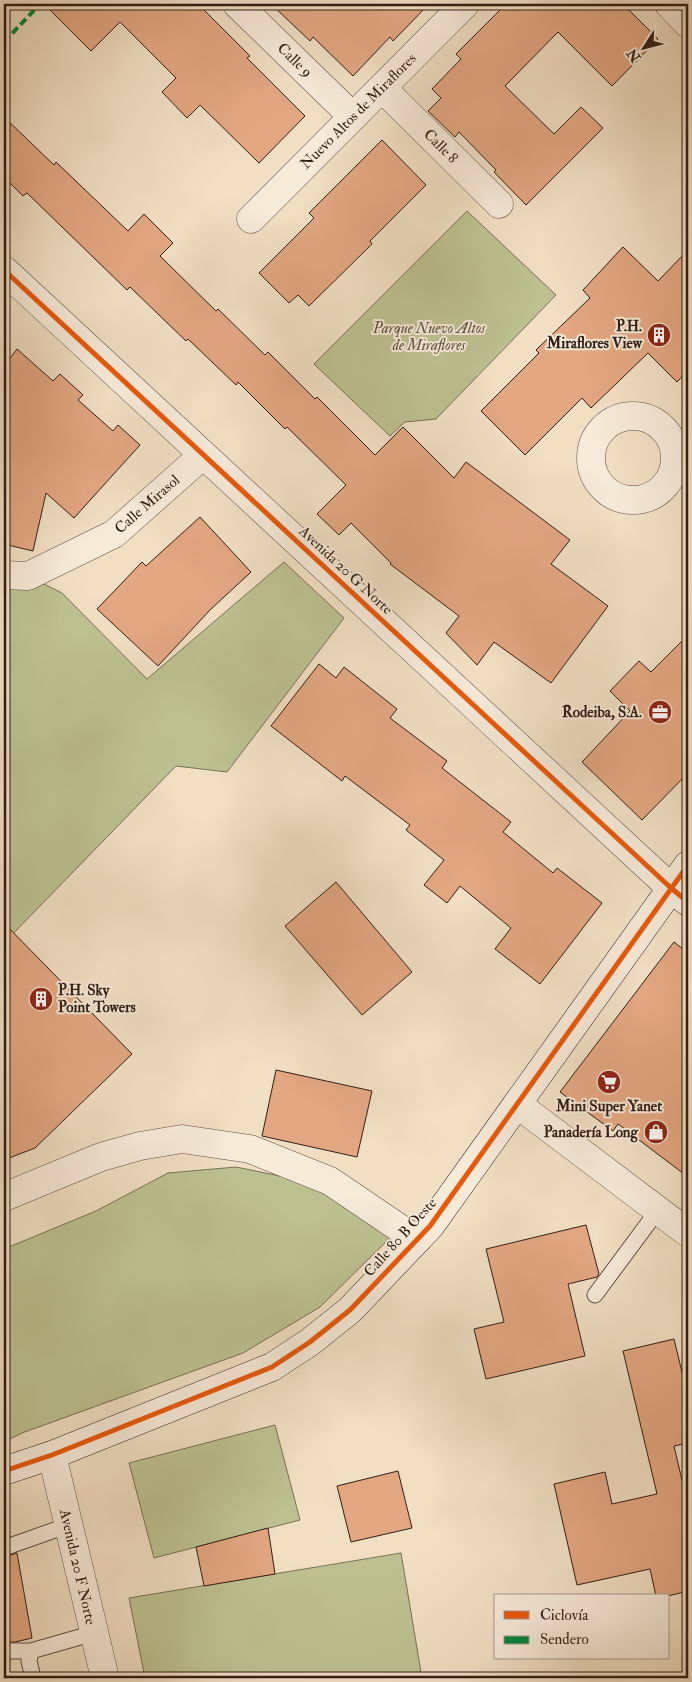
<svg xmlns="http://www.w3.org/2000/svg" width="692" height="1682" font-family="'IM FELL Double Pica',serif">
	<style>
		.green { fill: #bdc192; stroke: #767054 }
		.building { fill: #e3a782; stroke: #301e15 }
		.lines { fill: none; stroke-linecap: round; stroke-linejoin: round }
		.lane-casing { stroke: #604e41; stroke-width: 17 }
		.street-casing { stroke: #604e41; stroke-width: 29 }
		.secondary-casing { stroke: #301e15; stroke-width: 29 }
		.lane { stroke: #f6ead9; stroke-width: 15 }
		.street { stroke: #f6ead9; stroke-width: 28 }
		.secondary { stroke: #f6ead9; stroke-width: 28 }
		.quiet { stroke: #00873e; stroke-width: 4; stroke-dasharray: 8 4; stroke-linecap: butt }
		.cycleway-casing { stroke: #f6ead9; stroke-width: 8 }
		.cycleway { stroke: #e8590c; stroke-width: 5 }
		.labels { text-anchor: middle; stroke-width: 4; stroke-linejoin: round; paint-order: stroke }
		.street-label { font-size: 15px; fill: #301e15; stroke: #f6ead9 }
		.poi-label { font-size: 15px; font-weight: bold; fill: #301e15; stroke: #f6ead9; text-anchor: end }
		.park-label { font-size: 15px; font-style: italic; fill: #5a4f3a; stroke: #f6ead9 }
	</style>
	<rect width="100%" height="100%" fill="#f1dfc4"/>
	<filter id="stains"><feTurbulence type="fractalNoise" baseFrequency=".004" numOctaves="4"/><feColorMatrix values="0 0 0 0 .2 0 0 0 0 .09 0 0 0 0 .02 0 0 0 .5 -.17"/></filter>
	<radialGradient id="worn" r=".72"><stop offset=".6" stop-color="#630" stop-opacity="0"/><stop offset="1" stop-color="#630" stop-opacity=".3"/></radialGradient>
	<!-- green -->
	<path class="green" d="M 467,211 L 556,295 L 436,419 L 405,422 L 390,436 L 314,364 Z
		M 284,562 L 344,618 L 227,772 L 176,766 L 4,943 L 4,575 L 28,576 L 62,593 L 147,679 Z
		M 236,1167 L 309,1182 L 396,1232 L 320,1307 L 243,1353 L 22,1433 L 4,1442 L 4,1249 L 96,1211 L 168,1173 Z
		M 275,1425 L 300,1520 L 154,1558 L 129,1463 Z
		M 401,1553 L 422,1678 L 145,1678 L 129,1598 Z"/>
	<!-- building -->
	<path class="building" d="M 44,4 L 198,4 L 250,56 L 247,58 L 305,116 L 259,163 L 200,105 L 187,118 L 162,92 L 176,78 L 120,22 L 91,51 Z
		M 271,4 L 429,4 L 393,41 L 390,37 L 353,76 L 313,37 L 310,41 Z
		M 506,4 L 623,4 L 658,39 L 612,86 L 558,32 L 505,86 L 554,134 L 581,107 L 603,128 L 526,205 L 494,172 L 496,170 L 459,132 L 455,137 L 428,111 L 441,98 L 432,89 L 461,59 L 456,54 Z
		M 4,117 L 54,165 L 56,162 L 128,231 L 144,214 L 173,243 L 160,256 L 216,311 L 218,309 L 265,355 L 268,352 L 315,399 L 317,397 L 375,455 L 403,427 L 454,478 L 466,462 L 570,540 L 551,564 L 608,606 L 551,683 L 494,642 L 477,665 L 446,633 L 459,616 L 390,564 L 391,563 L 351,523 L 339,535 L 317,514 L 346,485 L 287,427 L 285,429 L 238,382 L 236,385 L 188,339 L 186,341 L 130,287 L 127,290 L 27,193 L 23,196 L 4,177 Z
		M 382,140 L 426,185 L 370,241 L 372,244 L 309,306 L 298,295 L 289,303 L 259,273 L 314,218 L 309,213 Z
		M 623,247 L 658,281 L 688,250 L 688,370 L 677,382 L 648,353 L 591,408 L 582,398 L 525,455 L 481,411 L 539,353 L 536,350 L 590,298 L 583,290 Z
		M 17,349 L 53,381 L 60,374 L 83,395 L 78,400 L 113,431 L 118,425 L 140,445 L 74,518 L 46,493 L 33,551 L 4,544 L 4,366 Z
		M 200,517 L 251,572 L 210,610 L 158,666 L 97,609 L 142,562 L 146,566 Z
		M 688,635 L 688,773 L 642,820 L 582,762 L 630,711 L 610,691 L 639,661 L 651,672 Z
		M 319,664 L 336,678 L 344,667 L 397,709 L 390,718 L 447,761 L 442,768 L 511,822 L 503,832 L 553,873 L 557,868 L 602,903 L 540,984 L 495,949 L 511,928 L 460,886 L 447,903 L 424,885 L 444,860 L 406,830 L 410,825 L 345,776 L 342,781 L 271,726 Z
		M 336,882 L 412,972 L 362,1015 L 285,926 Z
		M 4,923 L 132,1054 L 35,1148 L 4,1160 Z
		M 674,942 L 688,953 L 688,1177 L 618,1124 L 613,1131 L 560,1092 Z
		M 276,1070 L 372,1091 L 357,1157 L 262,1136 Z
		M 586,1225 L 599,1274 L 597,1277 L 568,1284 L 585,1356 L 486,1379 L 474,1329 L 504,1322 L 486,1249 Z
		M 674,1339 L 688,1397 L 688,1443 L 674,1446 L 688,1506 L 688,1591 L 668,1596 L 656,1596 L 650,1569 L 577,1585 L 554,1484 L 605,1472 L 612,1504 L 657,1494 L 623,1351 Z
		M 398,1471 L 412,1528 L 351,1542 L 337,1486 Z
		M 268,1528 L 275,1574 L 204,1586 L 196,1547 Z
		M 17,1553 L 32,1638 L 15,1642 L 4,1642 L 4,1557 Z"/>
	<g class="lines">
		<!-- lane casing -->
		<g class="lane-casing">
			<path id="lane" d="M 595,1295 L 658,1210
				M 4,1548 L 69,1525
				M 4,1651 L 31,1651
				M 33,1678 L 29,1661 L 31,1651 L 94,1633"/>
		</g>
		<!-- street casing -->
		<g class="street-casing">
			<path id="street" d="M 237,4 L 353,117
				M 669,4 L 688,24
				M 382,88 L 499,204
				M 251,219 L 465,4
				M 4,270 L 671,888 L 688,902
				M591 458a42 42 0 1 1 84 0a42 42 0 1 1-84 0Z
				M 4,575 L 28,576 L 114,534 L 203,455
				M 517,1104 L 688,1233
				M 4,1197 L 101,1157 L 140,1146 L 182,1139 L 250,1149 L 330,1181 L 417,1240
				M 52,1455 L 105,1678"/>
		</g>
		<!-- secondary casing -->
		<g class="secondary-casing">
			<path id="secondary" d="M 4,1471 L 52,1455 L 272,1367 L 310,1342 L 350,1310 L 430,1226 L 688,865"/>
		</g>
		<!-- lane -->
		<use href="#lane" class="lane"/>
		<!-- street -->
		<use href="#street" class="street"/>
		<!-- secondary -->
		<use href="#secondary" class="secondary"/>
		<!-- quiet -->
		<path class="quiet" d="M 4,42 L 40,4"/>
		<!-- cycleway casing -->
		<g class="cycleway-casing">
			<path id="cycleway" d="M 4,270 L 671,888 L 688,902
				M 4,1471 L 52,1455 L 272,1367 L 310,1342 L 350,1310 L 430,1226 L 688,865"/>
		</g>
		<!-- cycleway -->
		<use href="#cycleway" class="cycleway"/>
	</g>
	<!-- icons -->
	<defs>
		<g id="building-disc" transform="scale(1.25)"><circle r="9.5" fill="#8f2418" stroke="#f6ead9"/><path d="M-4-6H4V6H1V3H-1V6H-4ZM-2.5-4.3h1.7v1.8h-1.7ZM.8-4.3h1.7v1.8H.8ZM-2.5-1h1.7V.8h-1.7ZM.8-1h1.7V.8H.8Z" fill="#fff"/></g>
		<g id="office-disc" transform="scale(1.25)"><circle r="9.5" fill="#8f2418" stroke="#f6ead9"/><path d="M-6-3h4V-5.5h4V-3h4V5H-6ZM-1-4.5V-3h2v-1.5ZM-6 0V1H6V0Z" fill="#fff"/></g>
		<g id="supermarket-disc" transform="scale(1.25)"><circle r="9.5" fill="#8f2418" stroke="#f6ead9"/><path d="M-6-5.5h2.5l.6 2H6L4.5 2H-2.5L-4.4-4H-6ZM-1.5 3.2a1.3 1.3 0 1 0 .1 0ZM3 3.2a1.3 1.3 0 1 0 .1 0Z" fill="#fff"/></g>
		<g id="shop-disc" transform="scale(1.25)"><circle r="9.5" fill="#8f2418" stroke="#f6ead9"/><path d="M-5-2.5h2.3a2.7 3.5 0 0 1 5.4 0H5L5.5 6h-11ZM-1.5-2.5h3a1.5 2.3 0 0 0-3 0Z" fill="#fff"/></g>
	</defs>
	<g fill-rule="evenodd">
		<use href="#building-disc" x="659" y="335"/>
		<use href="#office-disc" x="660" y="712"/>
		<use href="#building-disc" x="41" y="999"/>
		<use href="#supermarket-disc" x="609" y="1082"/>
		<use href="#shop-disc" x="656" y="1132"/>
	</g>
	<g class="labels">
		<!-- street labels -->
		<g class="street-label">
			<text transform="translate(295 60) rotate(44)" y="5">Calle 9</text>
			<text transform="translate(358 111) rotate(-45)" y="5">Nuevo Altos de Miraflores</text>
			<text transform="translate(441 146) rotate(45)" y="5">Calle 8</text>
			<text transform="translate(147 504) rotate(-41)" y="5">Calle Mirasol</text>
			<text transform="translate(346 570) rotate(43)" y="5">Avenida 20 G Norte</text>
			<text transform="translate(400 1237) rotate(-48)" y="5">Calle 80 B Oeste</text>
			<text transform="translate(78 1567) rotate(77)" y="5">Avenida 20 F Norte</text>
		</g>
		<!-- poi labels -->
		<g class="poi-label">
			<text x="642" y="331">P.H.<tspan x="642" dy="17">Miraflores View</tspan></text>
			<text x="642" y="717">Rodeiba, S.A.</text>
			<text x="58" y="995" text-anchor="start">P.H. Sky<tspan x="58" dy="17">Point Towers</tspan></text>
			<text x="609" y="1111" text-anchor="middle">Mini Super Yanet</text>
			<text x="638" y="1137">Panadería Long</text>
		</g>
		<!-- park labels -->
		<g class="park-label">
			<text x="429" y="333">Parque Nuevo Altos<tspan x="429" dy="17">de Miraflores</tspan></text>
		</g>
	</g>
	<!-- margin -->
	<rect width="692" height="1682" fill="none" stroke="#f1dfc4" stroke-width="20"/>
	<rect x="5" y="5" width="682" height="1672" fill="none" stroke="#301e15" stroke-width="2.5"/>
	<rect x="10" y="10" width="672" height="1662" fill="none" stroke="#301e15"/>
	<!-- legend -->
	<rect x="494" y="1594" width="175" height="65" fill="#f6ead9" stroke="#a7988b"/>
	<rect x="504" y="1611" width="25" height="8" fill="#e8590c" stroke="#a7988b"/>
	<text x="540" y="1620" font-size="15" fill="#301e15">Ciclovía</text>
	<rect x="504" y="1636" width="25" height="8" fill="#00873e" stroke="#a7988b"/>
	<text x="540" y="1644" font-size="15" fill="#301e15">Sendero</text>
	<!-- north arrow -->
	<g transform="translate(644 48) rotate(234)" stroke="#f6ead9" stroke-width="4" paint-order="stroke">
	<path d="M0-4L9 19L0 12L-9 19Z" fill="#301e15"/>
	<text y="-8" font-size="14" font-weight="bold" text-anchor="middle" fill="#301e15">N</text>
	</g>
	<rect width="100%" height="100%" filter="url(#stains)"/>
	<rect width="100%" height="100%" fill="url(#worn)"/>
</svg>
